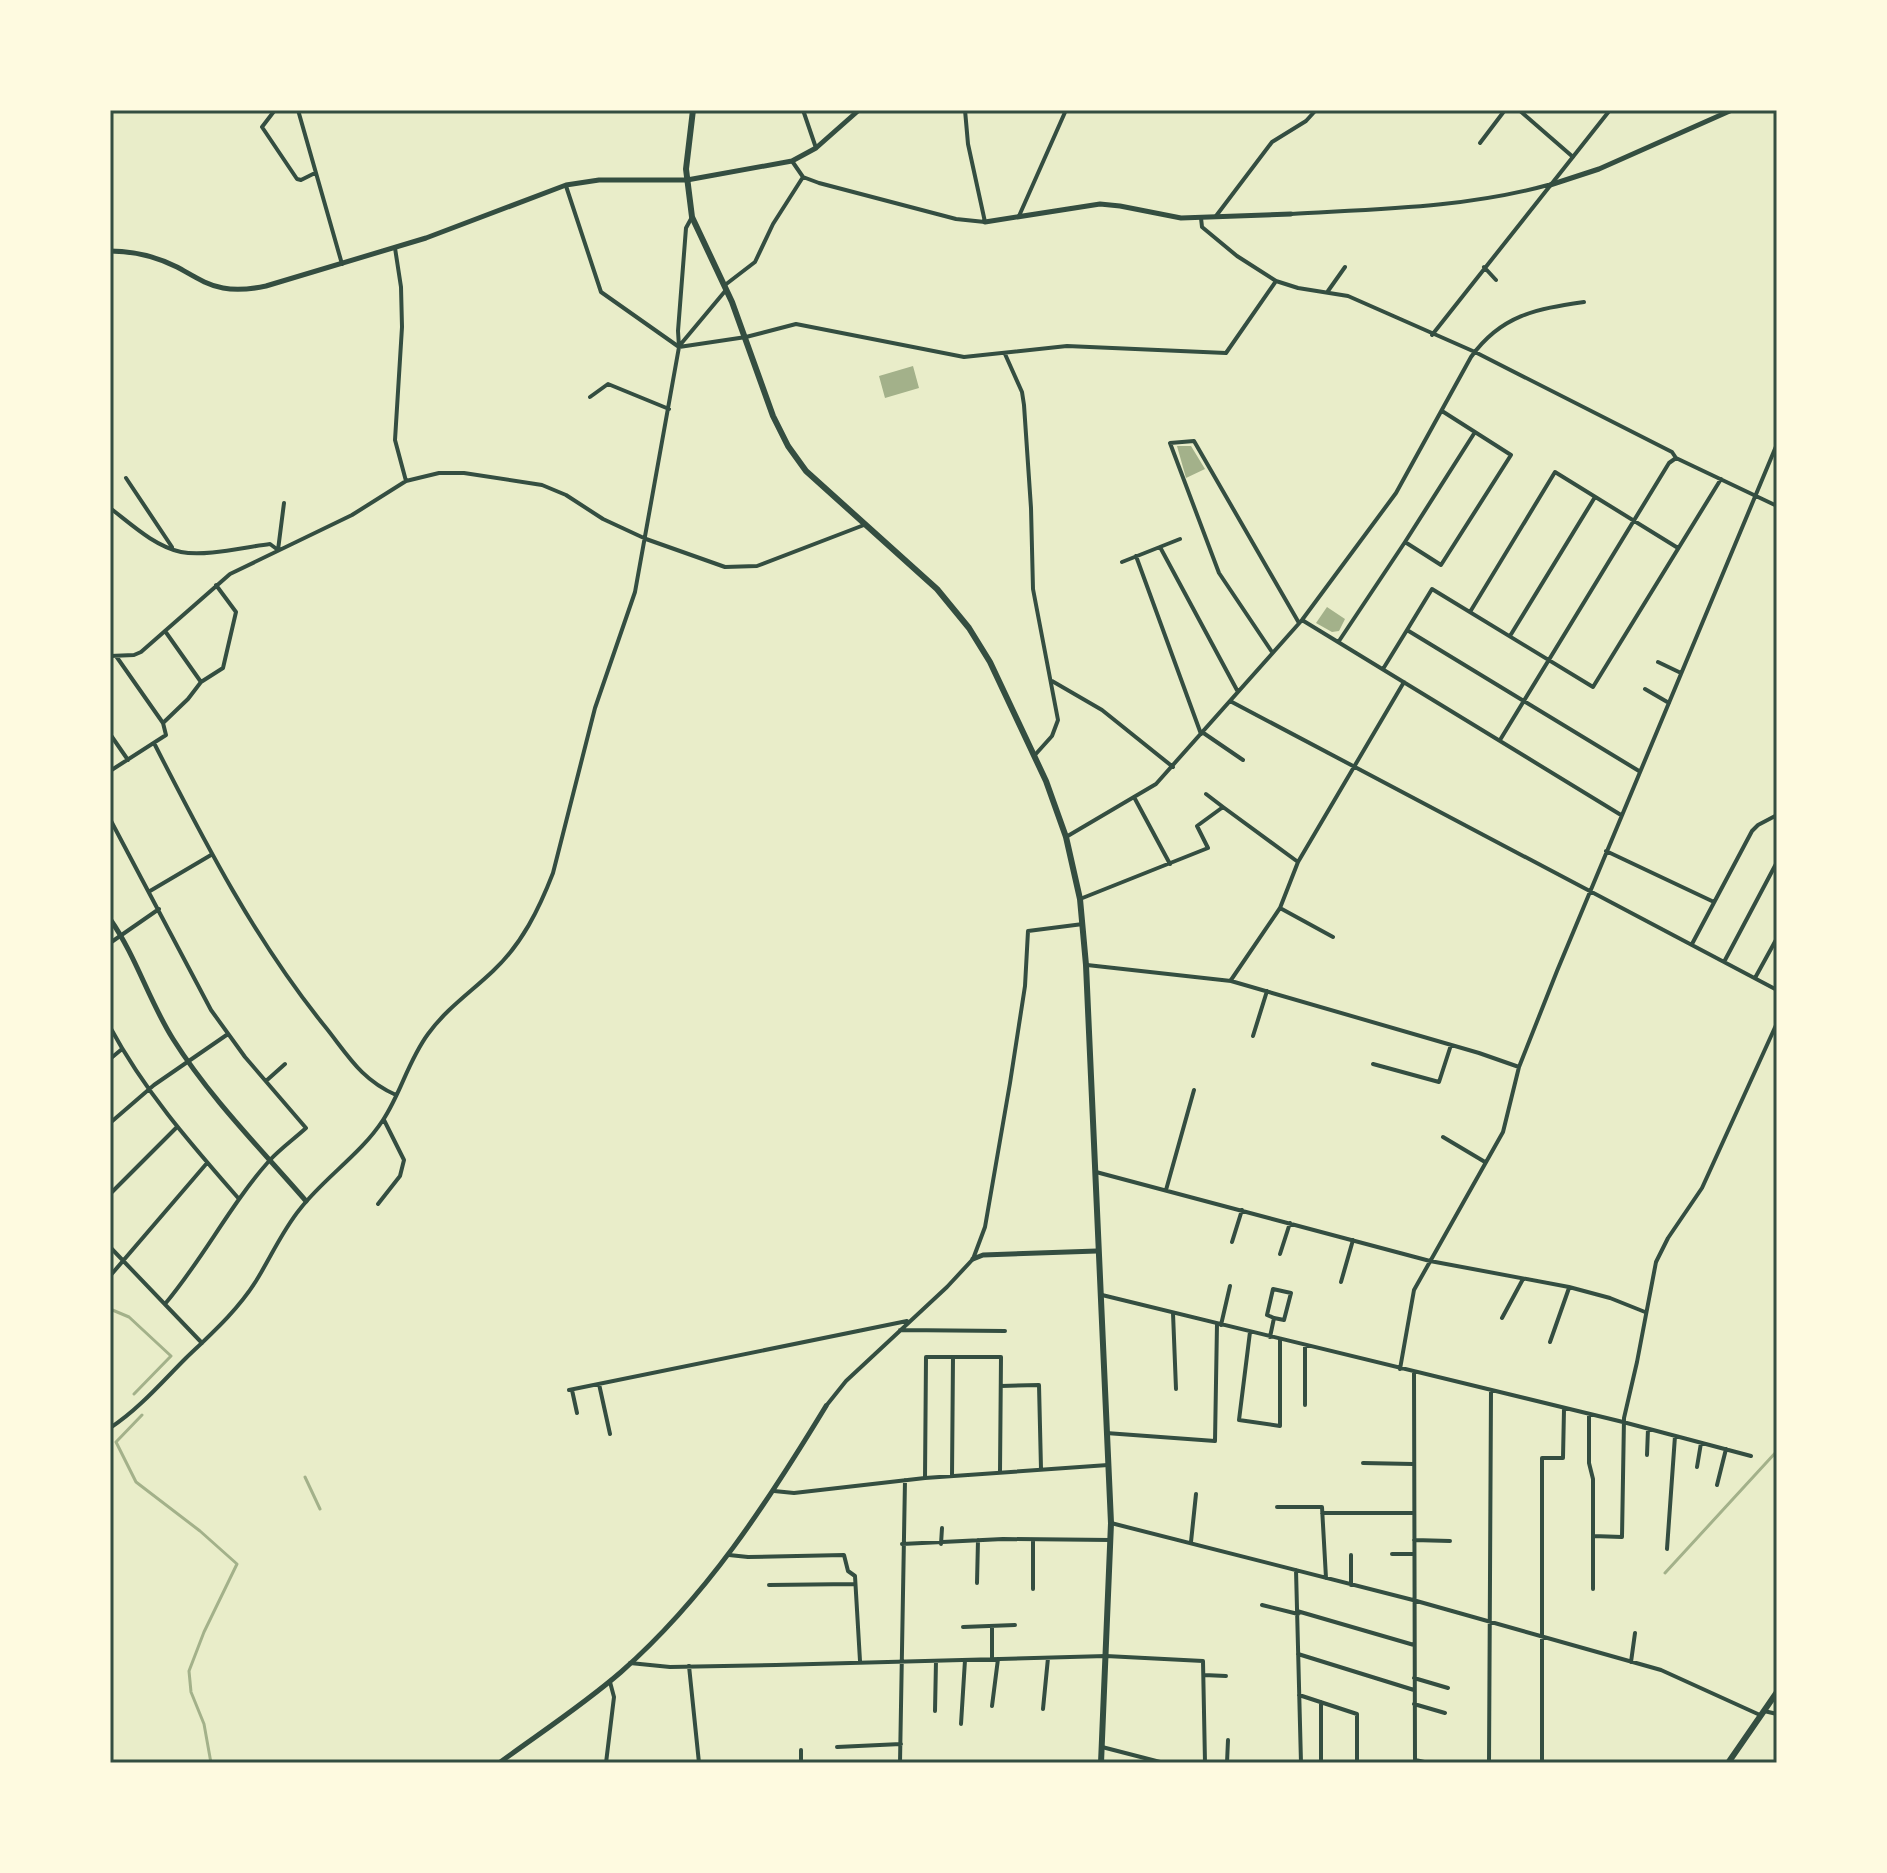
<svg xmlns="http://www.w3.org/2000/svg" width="1887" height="1873" font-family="Mulish,sans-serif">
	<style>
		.water { fill: #a3b18a }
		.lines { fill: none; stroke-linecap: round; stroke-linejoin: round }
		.stream { stroke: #a3b18a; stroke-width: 3 }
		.minor { stroke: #344e41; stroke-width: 4 }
		.tertiary { stroke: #344e41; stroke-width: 5 }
		.secondary { stroke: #344e41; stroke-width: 6 }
		.neatline { fill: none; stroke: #344e41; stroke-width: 3 }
	</style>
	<rect width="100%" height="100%" fill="#e9edc9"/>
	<!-- water -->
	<path class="water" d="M 913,366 L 919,388 L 885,398 L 879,376 Z
		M 1177,446 L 1191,446 L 1205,469 L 1186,478 Z
		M 1327,607 L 1345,619 L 1339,631 L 1332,632 L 1316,623 Z"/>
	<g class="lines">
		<!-- stream -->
		<path class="stream" d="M 110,1309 L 129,1317 L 171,1356 L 134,1394
			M 142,1415 L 116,1442 L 136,1482 L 200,1531 L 237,1564 L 204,1632 L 189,1671 L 191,1692 L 204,1724 L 211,1763
			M 305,1477 L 320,1509
			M 1665,1573 L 1777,1451"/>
		<!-- minor -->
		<path class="minor" d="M 275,110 L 262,127 L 297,179 L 301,180 L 315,173
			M 298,110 L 342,264
			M 803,110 L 816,148
			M 1519,110 L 1573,157
			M 1480,143 L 1505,110
			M 792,161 L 803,177 L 819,183 L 956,219 L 985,222 L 968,144 L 965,110
			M 566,186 L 601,292 L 679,347 L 746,337 L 796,324 L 964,357 L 1067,346 L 1226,353 L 1276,281
			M 1291,214 C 1377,209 1465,208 1548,185
			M 1019,216 L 1066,110
			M 1216,216 L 1272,142 L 1306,121 L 1316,110
			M 1201,218 L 1202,227 L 1237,256 L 1276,281 L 1298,288 L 1348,296 L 1475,352 L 1672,452 L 1676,458 L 1777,506
			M 395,248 L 401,287 L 402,327 L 395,440 L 406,481
			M 1484,267 L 1496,280
			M 725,285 L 755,262 L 773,224 L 803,177
			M 1328,291 L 1345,267
			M 1432,335 L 1610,110
			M 680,345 L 726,290
			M 1005,354 L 1022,392 L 1024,405 L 1031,508 L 1033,589 L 1058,720 L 1052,736 L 1034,756
			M 590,397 L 608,384 L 669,409
			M 1442,411 L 1511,455 L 1441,565 L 1405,542 L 1475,432
			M 126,478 L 172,547
			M 110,508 C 131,524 154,546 181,552 C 205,557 245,547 270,544 L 278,550 L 284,503
			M 1160,547 L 1238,692
			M 1136,556 L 1201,734
			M 1122,562 L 1180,539
			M 1470,612 L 1555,472 L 1678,548
			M 1302,620 L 1621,815
			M 1407,630 L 1432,589 L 1593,687 L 1721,479
			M 165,631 L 201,682
			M 1510,636 L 1595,497
			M 1339,641 L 1405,542
			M 1272,652 L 1219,573 L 1170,443 L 1194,441 L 1299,623
			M 110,656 L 134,655 L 141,652 L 230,574 L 352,515 L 406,481 L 439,473 L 464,473 L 542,485 L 566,495 L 603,519 L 646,539 L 725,567 L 757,566 L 864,525
			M 1658,662 L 1681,673
			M 1383,669 L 1407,630 L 1639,771
			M 1052,681 L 1102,710 L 1173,767
			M 1645,689 L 1669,703
			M 1230,701 L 1777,990
			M 163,723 L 188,699 L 201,682 L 223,668 L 236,612 L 216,585
			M 1202,732 L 1243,760
			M 110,734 L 128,760
			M 1500,740 L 1669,463 L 1676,458
			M 154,743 C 205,843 256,942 327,1029 C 349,1057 362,1080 396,1095
			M 110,771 L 166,735 L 163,723 L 116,656
			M 1206,794 L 1223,807
			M 1134,797 L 1170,864
			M 110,819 L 211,1010 L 245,1057 L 306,1128 C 294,1139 280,1149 269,1161 C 230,1205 203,1259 165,1304
			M 1066,837 L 1156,784 L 1302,620 L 1396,493 L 1471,357 C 1501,315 1536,309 1584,302
			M 1606,851 L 1714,902
			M 150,891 L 211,855
			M 1080,899 L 1208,848 L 1197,826 L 1223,807 L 1298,862
			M 1280,908 L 1333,937
			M 110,943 L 159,909
			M 1692,944 L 1752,831 L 1758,825 L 1777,815
			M 1724,962 L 1777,862
			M 1087,965 L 1231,981 L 1479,1053 L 1519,1067
			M 1755,978 L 1777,938
			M 1231,980 L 1280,908 L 1298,862 L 1404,682
			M 110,1027 C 145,1092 191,1144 239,1199
			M 1253,1036 L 1267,991
			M 110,1059 L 122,1049
			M 1373,1064 L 1439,1082 L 1451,1045
			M 266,1081 L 285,1064
			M 110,1123 L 154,1085 L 228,1034
			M 1443,1137 L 1485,1162
			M 1096,1172 L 1430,1261 L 1569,1287 L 1610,1298 L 1645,1312
			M 1166,1190 L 1194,1090
			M 110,1194 L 176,1128
			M 378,1204 L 400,1176 L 404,1160 L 384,1120
			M 1232,1242 L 1242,1210
			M 110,1247 L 202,1343
			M 1280,1254 L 1290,1223
			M 110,1276 L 207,1163
			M 1341,1282 L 1353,1240
			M 1102,1295 L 1623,1422 L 1751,1456
			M 1173,1313 L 1176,1389
			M 1502,1318 L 1523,1279
			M 1221,1325 L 1230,1286
			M 900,1330 L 1005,1331
			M 1250,1332 L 1239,1420 L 1280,1426 L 1280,1339
			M 1270,1337 L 1274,1318 L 1284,1320 L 1291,1293 L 1273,1289 L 1267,1315 L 1274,1318
			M 1550,1342 L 1569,1288
			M 1400,1369 L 1414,1290 L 1503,1132 L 1519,1067 L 1557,971 L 1777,444
			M 1414,1373 L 1415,1763
			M 599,1384 L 610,1434
			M 1001,1386 L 1039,1385 L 1041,1469
			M 569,1390 L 907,1321
			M 572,1390 L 577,1413
			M 1305,1405 L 1305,1345
			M 826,1406 L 846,1381 L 947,1287 L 973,1259 L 985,1227 L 1010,1083 L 1025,986 L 1028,931 L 1083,924
			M 1589,1414 L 1589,1463 L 1593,1479 L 1593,1589
			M 110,1428 C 139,1409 162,1382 186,1358 C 211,1334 237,1311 256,1281 C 271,1257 282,1231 300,1209 C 325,1177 361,1154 383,1120 C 401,1093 408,1061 428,1034 C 446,1009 471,992 493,971 C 522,944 539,909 553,873 L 595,708 L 635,592 L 679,347 L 678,331 L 686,228 L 692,217
			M 1106,1433 L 1215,1441 L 1217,1324
			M 1647,1455 L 1648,1429
			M 1363,1463 L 1413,1464
			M 1697,1467 L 1701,1443
			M 952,1476 L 953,1357
			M 925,1478 L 926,1357 L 1001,1357 L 1000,1472
			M 1717,1485 L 1726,1449
			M 774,1491 L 794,1493 L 925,1478 L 1108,1465
			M 1277,1507 L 1322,1507 L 1326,1578
			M 1322,1513 L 1414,1513
			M 1111,1523 L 1413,1600 L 1661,1670 L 1760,1715
			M 1593,1536 L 1622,1537 L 1624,1418 L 1637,1362 L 1656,1262 L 1668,1238 L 1702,1188 L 1777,1023
			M 1414,1540 L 1450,1541
			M 1191,1542 L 1196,1494
			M 902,1544 L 1003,1539 L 1111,1540
			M 941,1544 L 942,1528
			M 1667,1549 L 1675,1436
			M 1392,1554 L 1413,1554
			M 729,1555 L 748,1557 L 844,1555 L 848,1571 L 855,1576 L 860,1661
			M 1296,1570 L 1301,1763
			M 977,1583 L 978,1540
			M 769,1585 L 855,1584
			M 1351,1585 L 1351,1555
			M 1033,1589 L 1033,1540
			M 1262,1605 L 1298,1614
			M 1297,1611 L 1414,1645
			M 992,1626 L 992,1659
			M 963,1627 L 1015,1625
			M 1298,1654 L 1414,1690
			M 1631,1662 L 1635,1633
			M 630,1663 L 670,1667 L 776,1665 L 1106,1656 L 1203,1661 L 1205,1763
			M 689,1666 L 699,1763
			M 1204,1675 L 1226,1676
			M 1414,1678 L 1448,1688
			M 1299,1695 L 1357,1714 L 1357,1763
			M 1321,1702 L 1321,1763
			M 1414,1704 L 1445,1713
			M 992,1706 L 998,1659
			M 1043,1709 L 1048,1658
			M 935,1711 L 936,1661
			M 1764,1711 L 1777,1714
			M 961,1724 L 965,1660
			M 837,1747 L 901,1744
			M 1102,1747 L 1164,1763
			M 801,1750 L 801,1763
			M 1415,1760 L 1429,1763
			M 606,1763 L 614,1697 L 610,1682
			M 900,1763 L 905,1480
			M 982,1763 L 982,1762
			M 1227,1763 L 1228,1740
			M 1489,1763 L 1491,1390
			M 1542,1763 L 1542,1458 L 1563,1458 L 1564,1409"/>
		<!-- tertiary -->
		<path class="tertiary" d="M 1550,185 L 1599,169 L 1732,110
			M 985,222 L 1100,204 L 1120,206 L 1181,218 L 1291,214
			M 110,251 C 134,251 155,256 177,267 C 192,275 206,285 223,288 C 238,291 252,289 266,286 L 426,238 L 566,185 L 599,180 L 687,180 L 792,161 L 816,148 L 859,110
			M 110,919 C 136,956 149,1001 173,1039 C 210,1098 261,1149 306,1201
			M 973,1259 L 983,1255 L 1097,1251
			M 499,1763 C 540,1733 583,1705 621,1672 C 707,1596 767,1503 826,1406"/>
		<!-- secondary -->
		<path class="secondary" d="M 693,110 L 686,169 L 692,217 L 732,302 L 773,416 L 788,446 L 806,471 L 937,589 L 969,628 L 990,662 L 1046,781 L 1066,837 L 1080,899 L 1086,965 L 1111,1523 L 1101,1763
			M 1728,1763 L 1777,1692"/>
	</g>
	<!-- border -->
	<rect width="1887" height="1873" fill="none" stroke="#fefae0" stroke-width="224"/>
	<rect x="112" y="112" width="1663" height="1649" class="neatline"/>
</svg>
